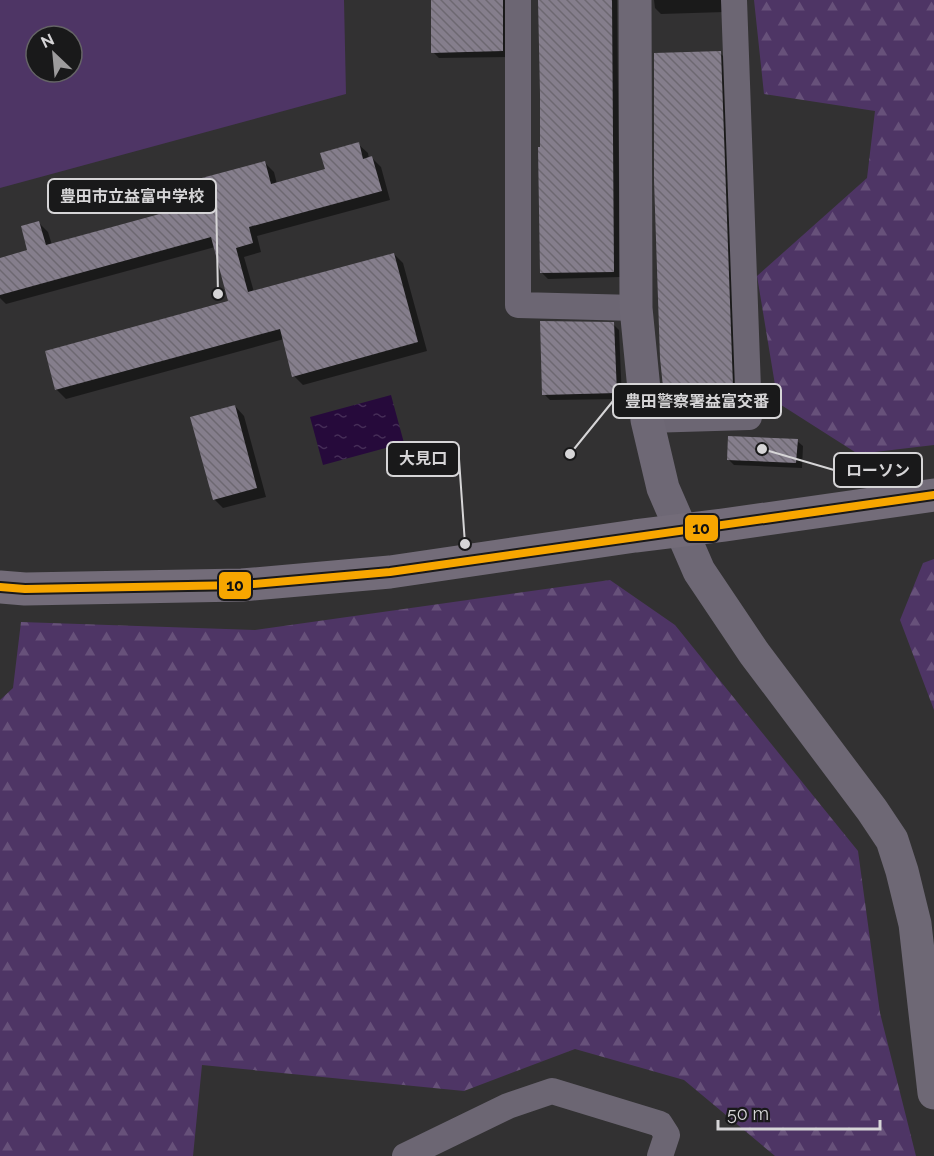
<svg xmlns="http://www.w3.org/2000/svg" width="934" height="1156" font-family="Raleway,'Noto Sans JP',sans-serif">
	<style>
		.forest { fill: url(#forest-firs) }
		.garden { fill: #4e3565; fill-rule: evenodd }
		.water { fill: url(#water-ripples) }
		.shadow { fill: #0007 }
		.building { fill: url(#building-back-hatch) }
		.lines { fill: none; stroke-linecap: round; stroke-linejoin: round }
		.street { stroke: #6c6673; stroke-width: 26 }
		.secondary { stroke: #6e6875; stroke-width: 33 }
		.highway { stroke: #736c79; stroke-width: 33 }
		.bus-1-casing { stroke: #19191a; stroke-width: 12 }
		.bus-1 { stroke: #f7a600; stroke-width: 8 }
		.leader { fill: none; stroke: #d6d5d7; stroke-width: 2 }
		.callout-dot { fill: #d6d5d7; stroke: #19191a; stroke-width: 2 }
		.callout { fill: #19191a; stroke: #d6d5d7; stroke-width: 2 }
		.callout-label { font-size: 16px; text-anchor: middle; font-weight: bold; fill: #d6d5d7 }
		.line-badge { stroke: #19191a; stroke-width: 2 }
		.pale-badge-label { font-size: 16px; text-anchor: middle; font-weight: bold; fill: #111 }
	</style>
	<defs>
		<pattern id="forest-firs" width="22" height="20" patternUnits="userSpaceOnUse" patternTransform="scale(1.5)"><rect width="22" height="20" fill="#4e3565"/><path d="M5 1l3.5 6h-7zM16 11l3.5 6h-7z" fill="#67517a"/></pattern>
		<pattern id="water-ripples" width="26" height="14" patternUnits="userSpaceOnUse" patternTransform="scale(1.5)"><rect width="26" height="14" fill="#260a3b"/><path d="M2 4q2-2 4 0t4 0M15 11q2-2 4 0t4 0" fill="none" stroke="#452d57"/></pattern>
		<pattern id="building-back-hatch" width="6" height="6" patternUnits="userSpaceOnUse" patternTransform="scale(1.5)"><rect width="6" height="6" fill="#857e8c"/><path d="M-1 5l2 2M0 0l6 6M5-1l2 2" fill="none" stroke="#6d6871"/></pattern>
	</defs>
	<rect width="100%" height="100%" fill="#323132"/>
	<!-- forest -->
	<path class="forest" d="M 754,0 L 934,0 L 934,445 L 858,454 L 778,403 L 757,276 L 867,178 L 875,111 L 764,94 Z
		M 934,559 L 934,710 L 900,620 L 923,563 Z
		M 610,580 L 675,625 L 858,851 L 880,1013 L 916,1156 L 775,1156 L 684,1080 L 575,1049 L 464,1091 L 202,1065 L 193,1156 L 0,1156 L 0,700 L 13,688 L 21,622 L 255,630 Z"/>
	<!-- garden -->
	<path class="garden" d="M 0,0 L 344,0 L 346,94 L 0,188 ZM 36,36 L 72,36 L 72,72 L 36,72 Z"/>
	<!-- water -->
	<path class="water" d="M 391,395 L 404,443 L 323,465 L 310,417 Z"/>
	<!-- shadow -->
	<path class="shadow" d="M 431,0 L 508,0 L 508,57 L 439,58 L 433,52 Z
		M 540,0 L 617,0 L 620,277 L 548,279 L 542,273 Z
		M 654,0 L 726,0 L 725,12 L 661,14 L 655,8 Z
		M 720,53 L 726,59 L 738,391 L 670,393 L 664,387 Z
		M 358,144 L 368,153 L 369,159 L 372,158 L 381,167 L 390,200 L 257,236 L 261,252 L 244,257 L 254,292 L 394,254 L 403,263 L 427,351 L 303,385 L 294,376 L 284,339 L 66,399 L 56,389 L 230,302 L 215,247 L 6,304 L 0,298 L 0,259 L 29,251 L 39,223 L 48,232 L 52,245 L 191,207 L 265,163 L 274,172 L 277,184 L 326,171 Z
		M 613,324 L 619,330 L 622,399 L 550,400 L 544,394 Z
		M 235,406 L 244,416 L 266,497 L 223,508 L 214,499 Z
		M 797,441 L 803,446 L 802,468 L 734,465 L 728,459 Z"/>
	<!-- building -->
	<path class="building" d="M 431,0 L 503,0 L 503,51 L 431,53 Z
		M 538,0 L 612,0 L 614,272 L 540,273 L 538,147 L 540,147 L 540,94 Z
		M 721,51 L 733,386 L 663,387 L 660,358 L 654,180 L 654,53 Z
		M 359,142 L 363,159 L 372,156 L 382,191 L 249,227 L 253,243 L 236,248 L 248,292 L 394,253 L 418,342 L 292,377 L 280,329 L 55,390 L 45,351 L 228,301 L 211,237 L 0,295 L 0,258 L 27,250 L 21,226 L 39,221 L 46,245 L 189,206 L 183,183 L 265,161 L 271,184 L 325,169 L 320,153 Z
		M 540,321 L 614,322 L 617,393 L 542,395 Z
		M 235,405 L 257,488 L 213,500 L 190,417 Z
		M 728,436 L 798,439 L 796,463 L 727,460 Z"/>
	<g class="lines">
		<!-- street -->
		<path class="street" d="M 518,0 L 518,305 L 636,308
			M 647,420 L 749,417 L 734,0
			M 405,1156 L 508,1106 L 552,1091 L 660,1124 L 667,1135 L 660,1156"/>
		<!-- secondary -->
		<path class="secondary" d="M 635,0 L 636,308 L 647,420 L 663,488 L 699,571 L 754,653 L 872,810 L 892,840 L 902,871 L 915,924 L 934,1093"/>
		<!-- highway -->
		<path class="highway" d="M 0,587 L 25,589 L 242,585 L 390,572 L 635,536 L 724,525 L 934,495"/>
		<!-- bus-1 casing -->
		<g class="bus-1-casing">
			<path id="bus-1" d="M 0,587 L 25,589 L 242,585 L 390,572 L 934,495"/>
		</g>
		<!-- bus-1 -->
		<use href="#bus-1" class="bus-1"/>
	</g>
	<!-- callouts -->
	<path class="leader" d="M218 294L216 196M570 454L613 401M465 544L459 459M762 449L834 470"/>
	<g class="callout-dot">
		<circle cx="218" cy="294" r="6"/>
		<circle cx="570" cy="454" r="6"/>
		<circle cx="465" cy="544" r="6"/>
		<circle cx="762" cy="449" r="6"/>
	</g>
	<g class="callout">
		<rect x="48" y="179" width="168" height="34" rx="6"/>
		<rect x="613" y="384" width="168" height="34" rx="6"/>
		<rect x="387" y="442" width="72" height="34" rx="6"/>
		<rect x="834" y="453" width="88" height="34" rx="6"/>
	</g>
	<g class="callout-label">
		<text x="132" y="202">豊田市立益富中学校</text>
		<text x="697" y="407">豊田警察署益富交番</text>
		<text x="423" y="464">大見口</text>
		<text x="878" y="476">ローソン</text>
	</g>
	<g class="line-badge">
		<rect x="684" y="514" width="35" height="28" rx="6" fill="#f7a600"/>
		<rect x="218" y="571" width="34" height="29" rx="6" fill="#f7a600"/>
	</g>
	<g class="pale-badge-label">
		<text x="701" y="534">10</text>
		<text x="235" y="591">10</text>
	</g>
	<!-- north arrow -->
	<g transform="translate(54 54) rotate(334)"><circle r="28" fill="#19191a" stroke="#656466" stroke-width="1.5"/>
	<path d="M0-4.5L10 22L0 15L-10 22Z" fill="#9d9c9d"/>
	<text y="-9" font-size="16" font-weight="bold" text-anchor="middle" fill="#d6d5d7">N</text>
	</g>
	<!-- scale -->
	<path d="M718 1120v9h162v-9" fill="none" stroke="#d6d5d7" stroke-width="3"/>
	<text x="727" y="1120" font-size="18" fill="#d6d5d7" stroke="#19191a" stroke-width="4.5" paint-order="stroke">50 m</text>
</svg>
